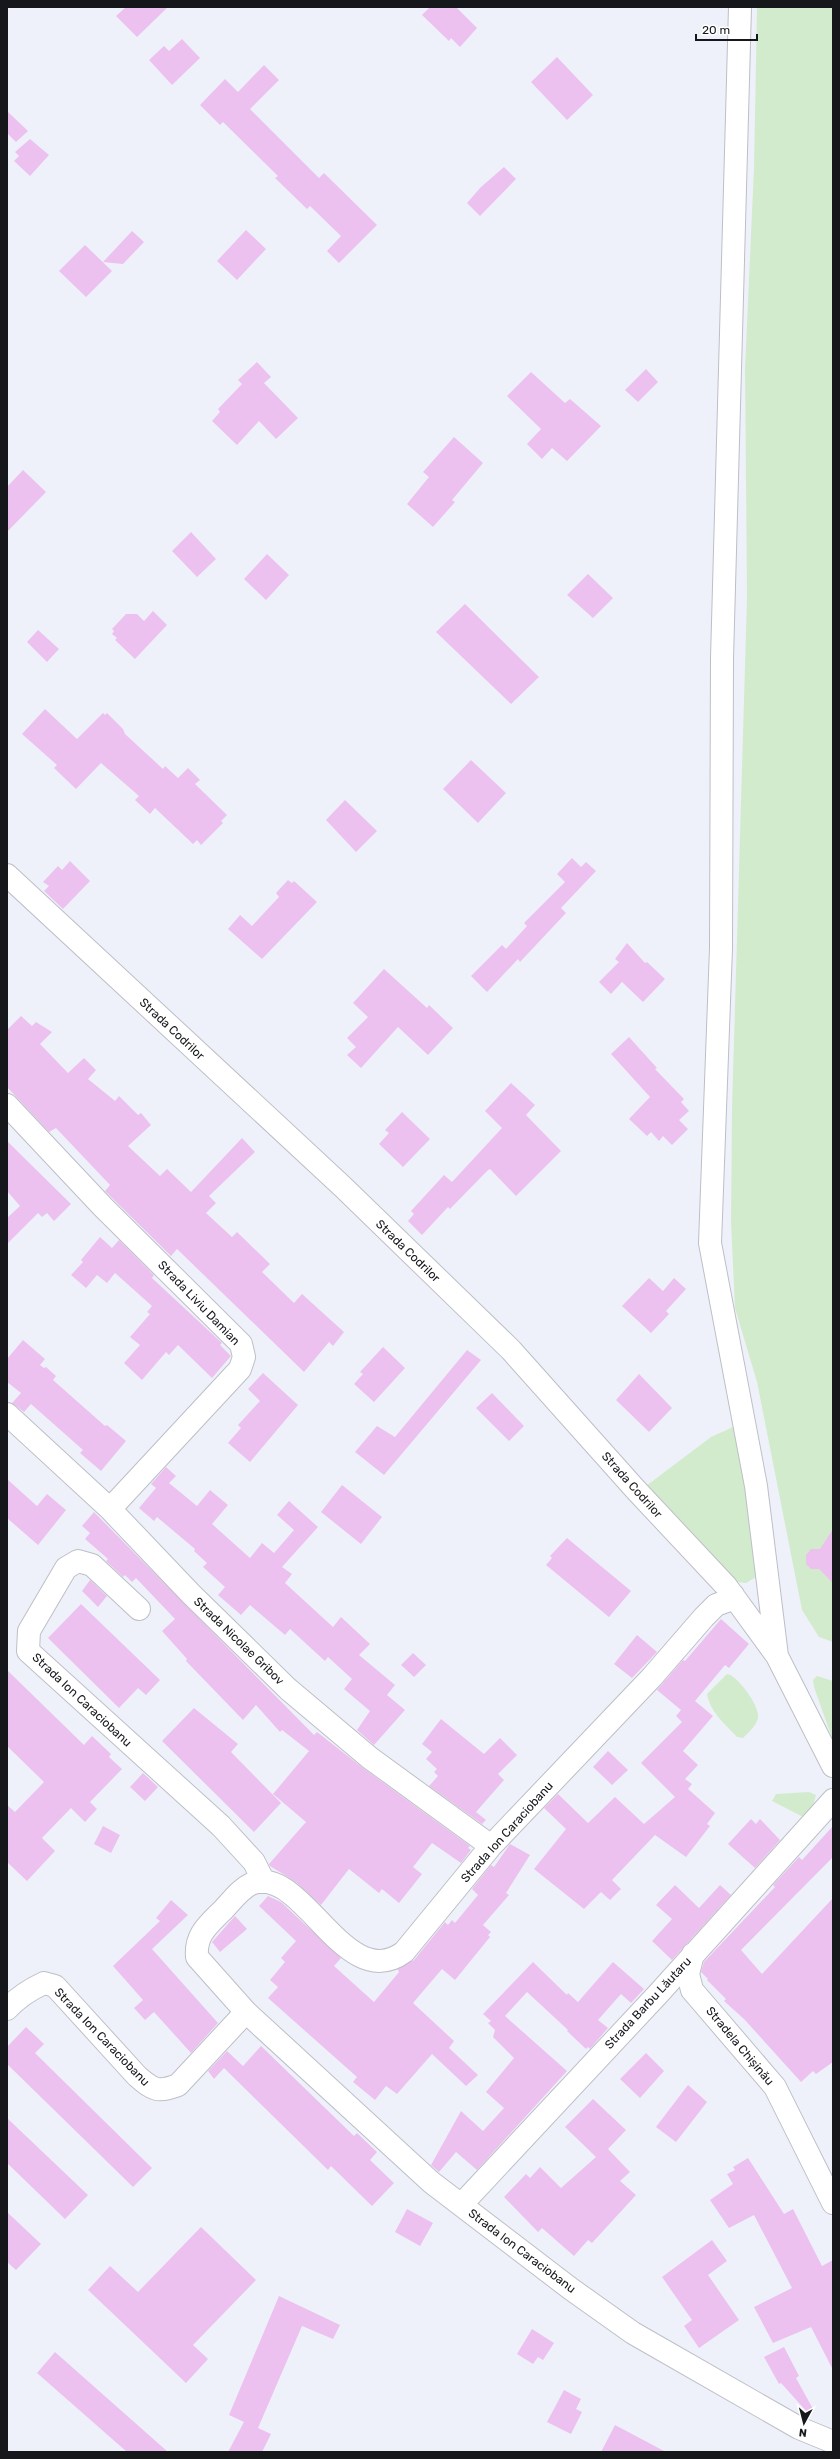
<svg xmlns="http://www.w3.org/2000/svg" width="840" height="2459" font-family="Rubik,sans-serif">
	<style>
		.green { fill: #d3ebcd }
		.building { fill: #ecc1ef }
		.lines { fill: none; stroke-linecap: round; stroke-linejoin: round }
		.minor-casing { stroke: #bdbfc7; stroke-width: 24 }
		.minor { stroke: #fff; stroke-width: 22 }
		.labels { text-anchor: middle; stroke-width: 4; stroke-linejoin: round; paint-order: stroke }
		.street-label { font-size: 12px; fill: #16171a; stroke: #fff }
	</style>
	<rect width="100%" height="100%" fill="#eff1fa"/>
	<!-- green -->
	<path class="green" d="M 757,7 L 833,7 L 833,1642 L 819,1637 L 802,1610 L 757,1382 L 735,1308 L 731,1222 L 732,1108 L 747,597 L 745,369 L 754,167 Z
		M 733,1427 C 745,1476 753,1526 756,1577 L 746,1583 L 737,1582 L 646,1486 L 711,1437 Z
		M 727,1674 C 737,1675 758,1704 758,1715 C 759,1723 749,1732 743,1738 L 737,1737 C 725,1724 710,1712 707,1694 Z
		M 817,1676 L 833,1681 L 833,1741 L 814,1687 L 813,1680 Z
		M 809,1792 L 816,1795 L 809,1820 L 772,1801 L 776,1794 Z"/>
	<!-- building -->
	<path class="building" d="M 126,7 L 168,7 L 137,37 L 116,16 Z
		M 430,7 L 456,7 L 477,28 L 460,47 L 451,38 L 449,41 L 422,15 Z
		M 182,39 L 200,58 L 172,85 L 149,60 L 164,46 L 169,51 Z
		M 557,57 L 593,95 L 567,120 L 531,82 Z
		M 264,65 L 279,80 L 250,109 L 319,178 L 324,173 L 377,225 L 339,263 L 327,251 L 341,236 L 310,206 L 307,209 L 275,178 L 278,176 L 223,122 L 220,125 L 200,105 L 225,79 L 238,92 Z
		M 7,111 L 28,131 L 16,142 L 7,133 Z
		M 30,139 L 49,155 L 30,176 L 14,161 L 19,156 L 15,152 Z
		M 504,167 L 516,179 L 480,216 L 467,203 L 481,187 Z
		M 246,230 L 266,249 L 237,280 L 217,261 Z
		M 132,231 L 144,242 L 123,264 L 103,262 Z
		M 85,245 L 112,271 L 86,297 L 59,271 Z
		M 257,362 L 271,377 L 264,383 L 298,418 L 276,439 L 259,421 L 237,445 L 212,421 L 220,412 L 218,409 L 242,384 L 238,380 Z
		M 646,369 L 658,382 L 638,402 L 625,390 Z
		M 531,372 L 565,403 L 570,399 L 601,426 L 567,461 L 552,448 L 542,459 L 527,444 L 541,429 L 507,396 Z
		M 454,437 L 483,463 L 452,500 L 455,502 L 433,527 L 407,504 L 429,477 L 423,472 Z
		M 23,470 L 46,492 L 7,532 L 7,487 Z
		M 191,532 L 216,559 L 197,577 L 172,551 Z
		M 267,554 L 289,575 L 266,600 L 244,579 Z
		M 588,574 L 613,598 L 593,618 L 567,595 Z
		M 465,604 L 539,677 L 511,704 L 436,632 Z
		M 153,611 L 167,625 L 135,659 L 115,640 L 117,638 L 112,634 L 114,631 L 112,629 L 126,614 L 137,614 L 144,621 Z
		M 38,630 L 59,649 L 47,662 L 27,642 Z
		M 45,709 L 77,739 L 103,713 L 105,715 L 107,713 L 123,729 L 125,734 L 163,769 L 165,766 L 178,778 L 188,768 L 200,780 L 195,784 L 227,815 L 221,821 L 223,823 L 201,845 L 197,840 L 193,844 L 155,808 L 150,814 L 135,800 L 139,796 L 101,763 L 76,789 L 54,768 L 57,765 L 22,734 Z
		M 471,760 L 506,793 L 478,823 L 443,789 Z
		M 345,800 L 377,831 L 356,852 L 326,820 Z
		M 572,858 L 581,867 L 586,862 L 596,871 L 561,908 L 566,913 L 520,962 L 518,959 L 487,992 L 471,976 L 502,945 L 506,949 L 527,926 L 524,923 L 565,882 L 557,874 Z
		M 70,861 L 90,881 L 63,909 L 44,891 L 49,886 L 43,882 L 58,866 L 62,870 Z
		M 288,880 L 292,883 L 294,881 L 317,902 L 262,959 L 228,929 L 240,915 L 252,926 L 279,897 L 276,893 Z
		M 627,943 L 645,963 L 647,962 L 665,979 L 643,1002 L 622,982 L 611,994 L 599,982 L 619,962 L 615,959 Z
		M 384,969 L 427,1008 L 429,1005 L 453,1028 L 428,1055 L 398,1027 L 361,1068 L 347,1055 L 356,1047 L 347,1038 L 368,1017 L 353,1003 Z
		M 21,1016 L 32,1026 L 36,1022 L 52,1032 L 40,1044 L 68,1073 L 84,1058 L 96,1070 L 88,1079 L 115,1101 L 119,1096 L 138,1115 L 141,1113 L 151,1125 L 128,1146 L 160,1176 L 167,1169 L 191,1192 L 242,1138 L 255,1152 L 209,1196 L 216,1203 L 206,1213 L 232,1237 L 237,1232 L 270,1264 L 262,1272 L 294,1303 L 302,1294 L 344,1332 L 333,1346 L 329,1342 L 304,1372 L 177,1249 L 171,1256 L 105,1191 L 110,1185 L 56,1128 L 49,1132 L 7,1087 L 7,1030 Z
		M 629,1037 L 657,1068 L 655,1069 L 684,1099 L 681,1102 L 689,1111 L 679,1120 L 688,1129 L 672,1145 L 663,1136 L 659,1141 L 651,1132 L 647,1136 L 629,1119 L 650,1097 L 611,1054 Z
		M 511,1083 L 535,1105 L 526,1115 L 561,1151 L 516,1196 L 490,1169 L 487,1171 L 450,1209 L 448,1207 L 422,1235 L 408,1221 L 414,1214 L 411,1211 L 444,1175 L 452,1182 L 502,1128 L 485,1111 Z
		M 402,1112 L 430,1139 L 403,1167 L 379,1144 L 389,1133 L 385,1130 Z
		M 7,1141 L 71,1204 L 54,1221 L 47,1213 L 42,1217 L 38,1213 L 7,1244 L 7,1218 L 20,1206 L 7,1191 Z
		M 100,1237 L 112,1248 L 119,1240 L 154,1275 L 152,1278 L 222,1343 L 220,1345 L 231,1356 L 212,1378 L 178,1345 L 169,1355 L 166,1352 L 142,1380 L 124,1363 L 140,1345 L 130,1337 L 150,1314 L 147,1312 L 152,1306 L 115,1273 L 107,1283 L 97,1275 L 86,1288 L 71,1275 L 83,1262 L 81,1260 Z
		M 649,1278 L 663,1291 L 674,1278 L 686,1289 L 666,1311 L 669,1314 L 651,1333 L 622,1306 Z
		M 23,1340 L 45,1359 L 40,1365 L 44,1368 L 46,1367 L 56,1376 L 53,1380 L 105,1426 L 107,1425 L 126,1441 L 101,1471 L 80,1453 L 83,1450 L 31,1404 L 24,1412 L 12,1403 L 21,1393 L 7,1382 L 7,1359 Z
		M 383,1347 L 405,1368 L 374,1402 L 354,1384 L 363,1374 L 360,1372 Z
		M 467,1350 L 481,1360 L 384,1475 L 355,1452 L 377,1426 L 395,1437 Z
		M 263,1373 L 298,1405 L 250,1462 L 228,1443 L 241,1428 L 238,1425 L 260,1401 L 248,1389 Z
		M 639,1374 L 672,1408 L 649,1432 L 616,1400 Z
		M 492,1393 L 524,1426 L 509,1441 L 476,1408 Z
		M 166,1467 L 176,1476 L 169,1483 L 197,1506 L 210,1490 L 228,1505 L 212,1524 L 250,1558 L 262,1543 L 274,1553 L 294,1530 L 277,1515 L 289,1501 L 318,1527 L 282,1567 L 292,1574 L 285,1583 L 333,1627 L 341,1617 L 370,1644 L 359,1655 L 395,1685 L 387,1695 L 405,1710 L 374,1745 L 357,1730 L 370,1711 L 344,1689 L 352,1679 L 328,1657 L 325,1661 L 290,1629 L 285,1635 L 250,1605 L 241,1615 L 218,1595 L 225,1587 L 203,1567 L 207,1563 L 194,1551 L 195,1549 L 157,1517 L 154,1521 L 139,1508 L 156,1488 L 151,1484 Z
		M 7,1479 L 37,1506 L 47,1494 L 66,1510 L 38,1545 L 7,1518 Z
		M 342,1485 L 382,1517 L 361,1544 L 321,1512 Z
		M 94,1512 L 314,1735 L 317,1732 L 363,1768 L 470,1846 L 468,1848 L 471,1850 L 461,1863 L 432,1843 L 413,1867 L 422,1874 L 399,1903 L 382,1889 L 379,1893 L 349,1869 L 321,1905 L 296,1882 L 270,1866 L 269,1864 L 306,1822 L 273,1794 L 309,1751 L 282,1730 L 280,1732 L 256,1705 L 243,1720 L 186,1661 L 187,1659 L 162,1631 L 175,1619 L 136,1578 L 132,1582 L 125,1575 L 123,1577 L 106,1561 L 108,1559 L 85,1539 L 90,1533 L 82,1526 Z
		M 833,1529 L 833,1583 L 819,1569 L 811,1569 L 806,1564 L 806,1555 L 811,1549 L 820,1549 Z
		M 567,1538 L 631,1591 L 609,1617 L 546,1565 L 552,1558 L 550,1556 Z
		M 90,1580 L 107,1596 L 98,1607 L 82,1591 Z
		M 81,1604 L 160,1680 L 146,1695 L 138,1688 L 119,1708 L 48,1638 Z
		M 721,1619 L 749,1644 L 729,1668 L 725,1665 L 695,1701 L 713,1716 L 683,1751 L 698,1765 L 685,1779 L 692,1784 L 688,1789 L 715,1813 L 707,1824 L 710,1826 L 686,1857 L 655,1835 L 612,1880 L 621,1889 L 610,1900 L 601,1892 L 584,1909 L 534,1869 L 566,1829 L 544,1808 L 558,1794 L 588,1823 L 615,1797 L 644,1824 L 675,1797 L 641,1763 L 682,1722 L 676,1716 L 681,1710 L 657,1690 L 683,1660 L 685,1661 Z
		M 637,1635 L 657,1652 L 632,1678 L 614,1664 Z
		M 413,1653 L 426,1665 L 414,1677 L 401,1665 Z
		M 7,1670 L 84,1745 L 92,1736 L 111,1754 L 109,1757 L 122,1769 L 90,1802 L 97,1809 L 85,1822 L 71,1808 L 42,1838 L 55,1851 L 27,1881 L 7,1862 L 7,1805 L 15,1812 L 44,1782 L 7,1746 Z
		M 194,1708 L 238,1744 L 231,1752 L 281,1803 L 254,1832 L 162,1741 Z
		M 441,1719 L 484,1754 L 500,1738 L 517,1755 L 498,1774 L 504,1780 L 476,1812 L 486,1820 L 482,1824 L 429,1786 L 438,1776 L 434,1772 L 437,1769 L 426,1759 L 432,1752 L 422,1744 Z
		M 608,1751 L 628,1770 L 612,1785 L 593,1767 Z
		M 143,1773 L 158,1787 L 145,1801 L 130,1787 Z
		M 751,1819 L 756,1824 L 760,1819 L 780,1840 L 755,1868 L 728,1844 Z
		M 103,1826 L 120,1835 L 111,1853 L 94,1844 Z
		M 833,1826 L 833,1857 L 741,1950 L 762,1974 L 833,1898 L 833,2062 L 816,2074 L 813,2071 L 801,2082 L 744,2019 L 724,2001 L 726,1999 L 707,1980 L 708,1979 L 701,1972 L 704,1962 L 775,1887 L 773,1885 L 799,1857 L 802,1860 Z
		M 510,1844 L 530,1855 L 506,1893 L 509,1895 L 483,1925 L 491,1932 L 488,1935 L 490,1937 L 455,1980 L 442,1969 L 413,2003 L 454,2041 L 449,2048 L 478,2075 L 466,2086 L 432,2054 L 397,2094 L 386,2086 L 375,2100 L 353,2082 L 357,2077 L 268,1998 L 278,1987 L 270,1980 L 285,1962 L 281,1958 L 296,1941 L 259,1906 L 268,1896 L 281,1902 L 341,1958 L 334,1966 L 374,2002 L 399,1972 L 397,1968 L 414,1960 L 445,1922 L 448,1925 L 452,1920 L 455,1923 L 478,1895 L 472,1889 L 491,1865 L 494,1867 Z
		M 675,1885 L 699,1908 L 720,1885 L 731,1895 L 672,1960 L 652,1941 L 672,1919 L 656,1905 Z
		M 171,1900 L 188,1915 L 152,1949 L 218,2023 L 191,2053 L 154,2012 L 145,2020 L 134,2008 L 143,2000 L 113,1966 L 160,1921 L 156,1918 Z
		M 235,1916 L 247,1929 L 220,1952 L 212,1942 Z
		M 533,1962 L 567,1995 L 568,1993 L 578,2002 L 613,1962 L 644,1989 L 631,2003 L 621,1994 L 598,2020 L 608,2028 L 590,2049 L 588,2047 L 586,2049 L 567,2031 L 568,2030 L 527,1992 L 505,2016 L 567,2071 L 477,2170 L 456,2152 L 439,2172 L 431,2165 L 461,2111 L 483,2131 L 504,2108 L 486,2092 L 514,2058 L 493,2037 L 495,2030 L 488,2023 L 491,2021 L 483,2014 Z
		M 26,2027 L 44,2044 L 35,2053 L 152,2168 L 133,2187 L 7,2064 L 7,2047 Z
		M 261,2046 L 354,2136 L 357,2133 L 377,2152 L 370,2160 L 394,2183 L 372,2206 L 331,2166 L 328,2170 L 224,2068 L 214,2079 L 208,2071 L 227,2051 L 243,2066 Z
		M 646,2053 L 664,2071 L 640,2098 L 620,2079 Z
		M 688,2085 L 707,2102 L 676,2142 L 656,2127 Z
		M 593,2099 L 626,2130 L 608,2149 L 630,2172 L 620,2181 L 636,2195 L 592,2243 L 588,2240 L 574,2256 L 542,2228 L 538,2232 L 504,2197 L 526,2174 L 530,2178 L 540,2167 L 561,2188 L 596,2157 L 565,2127 Z
		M 7,2118 L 88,2195 L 65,2219 L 7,2163 Z
		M 748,2158 L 784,2214 L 793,2209 L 822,2266 L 833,2260 L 833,2370 L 811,2327 L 773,2343 L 754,2307 L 792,2288 L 754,2215 L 729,2228 L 710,2200 L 733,2184 L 727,2174 L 735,2170 L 733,2167 Z
		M 407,2209 L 433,2223 L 420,2246 L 395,2232 Z
		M 7,2212 L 41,2244 L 16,2270 L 7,2262 Z
		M 201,2227 L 256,2280 L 193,2345 L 208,2359 L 186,2383 L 88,2290 L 110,2266 L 138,2292 Z
		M 712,2240 L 727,2261 L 708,2275 L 739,2320 L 699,2348 L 684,2326 L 692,2320 L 662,2277 Z
		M 279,2296 L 340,2325 L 333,2339 L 302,2326 L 258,2428 L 271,2434 L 262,2452 L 228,2452 L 244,2422 L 229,2415 Z
		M 532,2329 L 554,2343 L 543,2360 L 538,2357 L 533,2364 L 517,2354 Z
		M 784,2347 L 799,2376 L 796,2378 L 813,2409 L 808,2413 L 781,2383 L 779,2384 L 764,2357 Z
		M 55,2352 L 168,2452 L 127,2452 L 37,2373 Z
		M 564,2390 L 581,2399 L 576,2409 L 582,2412 L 571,2434 L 547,2422 Z
		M 615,2425 L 666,2452 L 601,2452 Z"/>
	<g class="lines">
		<!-- minor casing -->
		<g class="minor-casing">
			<path id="minor" d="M 740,7 L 722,659 L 721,948 L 710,1243 L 756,1486 L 777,1656
				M 7,875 L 343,1187 L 511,1350 L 636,1490 L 726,1586 L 777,1656 L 833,1766
				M 7,1105 L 103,1207 L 241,1344 L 244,1357 L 240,1369 L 110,1509
				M 7,1414 L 110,1509 L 191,1594 L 288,1689 L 370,1758 L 491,1846
				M 733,1595 L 727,1601 L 716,1605 L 704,1617 L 652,1677 L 491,1846 L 404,1952 C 344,1996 302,1862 251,1884 C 240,1889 231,1902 222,1911 C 208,1925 195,1935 197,1957 L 246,2012 L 431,2182 L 571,2289 L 633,2333 L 799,2428 L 833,2442
				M 139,1609 L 92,1565 L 78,1561 L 66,1568 L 29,1631 L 28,1651 L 221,1826 L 254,1862 L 264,1882
				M 693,1954 L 688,1974 L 692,1990 L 775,2087 L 833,2203
				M 7,2009 C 18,1997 29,1990 44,1983 L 55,1986 L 137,2076 C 153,2090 158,2093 178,2085 L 246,2012
				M 461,2205 L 659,1993 L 833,1800"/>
		</g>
		<!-- minor -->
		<use href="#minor" class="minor"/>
	</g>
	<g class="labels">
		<!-- street labels -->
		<g class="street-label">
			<text transform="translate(172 1029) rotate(43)" y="4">Strada Codrilor</text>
			<text transform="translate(408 1251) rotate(44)" y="4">Strada Codrilor</text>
			<text transform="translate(199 1303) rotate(46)" y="4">Strada Liviu Damian</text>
			<text transform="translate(632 1485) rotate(48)" y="4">Strada Codrilor</text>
			<text transform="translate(239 1641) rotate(44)" y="4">Strada Nicolae Gribov</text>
			<text transform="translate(82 1700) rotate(43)" y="4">Strada Ion Caraciobanu</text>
			<text transform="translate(507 1832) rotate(-48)" y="4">Strada Ion Caraciobanu</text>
			<text transform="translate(648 2003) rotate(-47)" y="4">Strada Barbu Lăutaru</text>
			<text transform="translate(102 2037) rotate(46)" y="4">Strada Ion Caraciobanu</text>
			<text transform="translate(740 2046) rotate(50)" y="4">Stradela Chișinău</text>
			<text transform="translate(522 2251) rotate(37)" y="4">Strada Ion Caraciobanu</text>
		</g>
	</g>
	<!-- border -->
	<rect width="840" height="2459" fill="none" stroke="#16171a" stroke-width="16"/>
	<!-- north arrow -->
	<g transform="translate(804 2423) rotate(187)" stroke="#ffffff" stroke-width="3" paint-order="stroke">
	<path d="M0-3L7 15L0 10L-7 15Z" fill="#16171a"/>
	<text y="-6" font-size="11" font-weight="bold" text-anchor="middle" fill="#16171a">N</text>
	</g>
	<!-- scale -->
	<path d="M696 34v6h61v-6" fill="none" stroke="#16171a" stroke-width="2"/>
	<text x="702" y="34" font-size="12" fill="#16171a" stroke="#ffffff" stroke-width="3" paint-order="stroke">20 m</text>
</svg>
